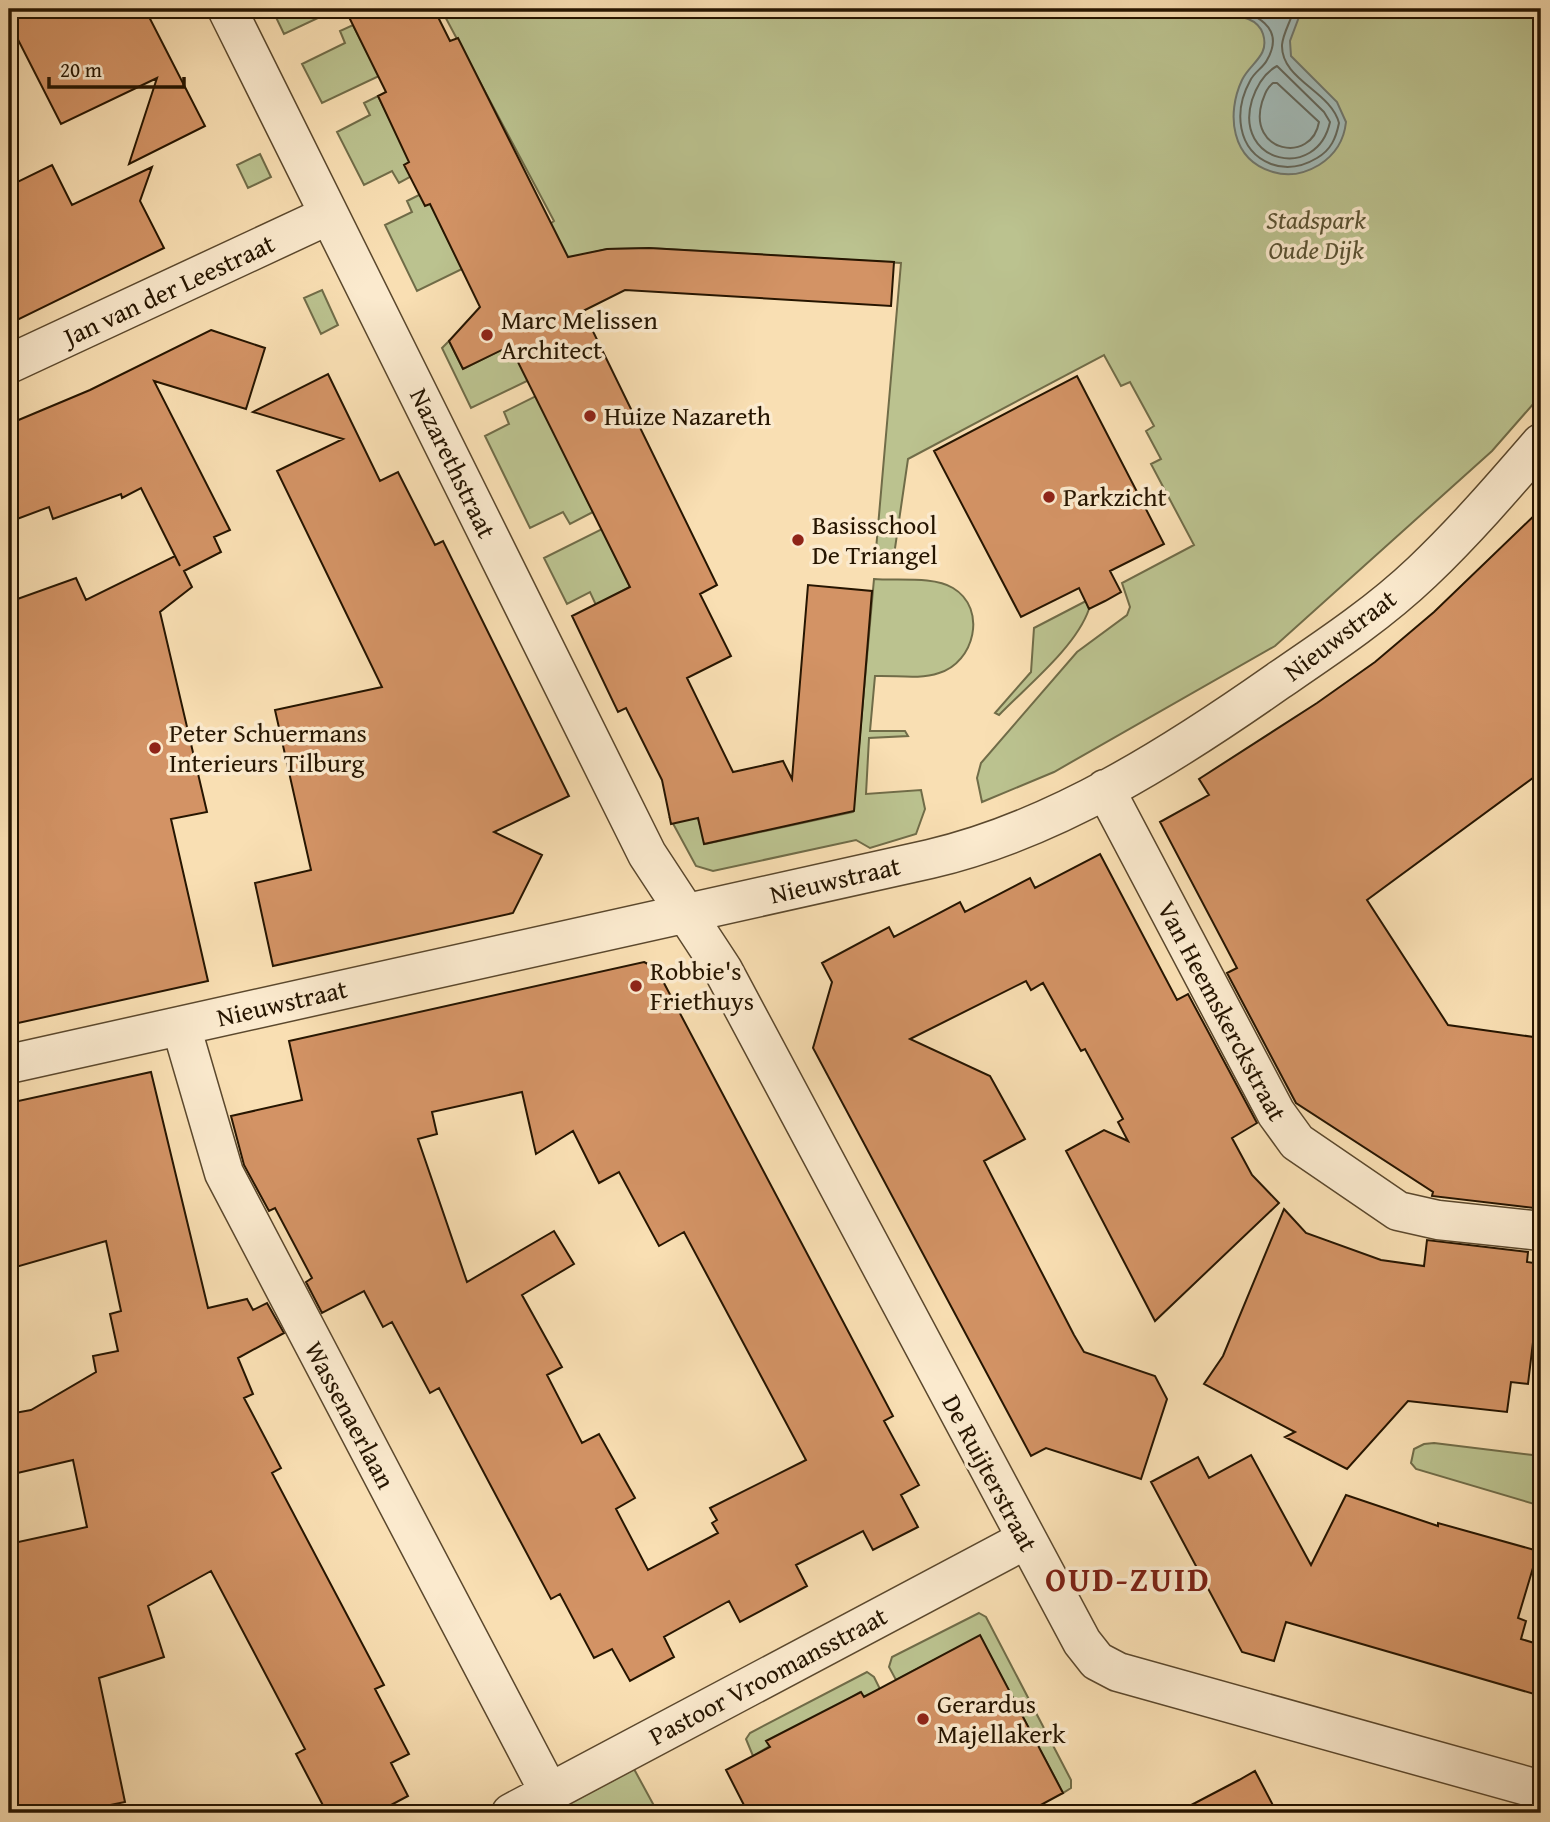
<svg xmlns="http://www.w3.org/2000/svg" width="1550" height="1822" font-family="'Gentium Book Plus',serif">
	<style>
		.green { fill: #bbc28f; stroke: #706c48; stroke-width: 2 }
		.water { fill: #a2bab7; stroke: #70786e; stroke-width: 2 }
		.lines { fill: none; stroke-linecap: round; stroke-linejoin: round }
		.shore { stroke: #64685c; stroke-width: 2 }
		.building { fill: #d39365; stroke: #261500; stroke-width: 2; fill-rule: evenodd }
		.street-casing { stroke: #5b482d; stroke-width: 41 }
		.street { stroke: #fbeace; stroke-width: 38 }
		.poi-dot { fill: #8f2418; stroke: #fbeace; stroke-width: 2.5 }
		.labels { text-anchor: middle; stroke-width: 7; stroke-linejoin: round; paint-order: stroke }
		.park-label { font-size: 26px; font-style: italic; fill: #5a5232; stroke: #fbeace }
		.street-label { font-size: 26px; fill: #261500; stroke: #fbeace }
		.poi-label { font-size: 26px; fill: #261500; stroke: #fbeace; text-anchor: start }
		.district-label { font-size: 33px; font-weight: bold; letter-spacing: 2px; fill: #7a1f14; stroke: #fbeace }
	</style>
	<rect width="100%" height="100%" fill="#f9dfb3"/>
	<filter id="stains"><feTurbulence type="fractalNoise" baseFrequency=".00286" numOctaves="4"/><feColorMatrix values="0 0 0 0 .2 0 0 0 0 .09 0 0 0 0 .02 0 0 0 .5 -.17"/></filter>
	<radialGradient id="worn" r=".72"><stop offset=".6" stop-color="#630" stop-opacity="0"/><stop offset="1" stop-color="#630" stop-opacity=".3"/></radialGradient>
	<!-- green -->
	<path class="green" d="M 272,9 L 337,9 L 284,34 Z
		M 441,9 L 1541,9 L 1541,395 L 1492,451 L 1275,646 L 1054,772 L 982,802 L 977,778 L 981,763 L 1077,652 L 1127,615 L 1130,607 L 1122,583 L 1194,545 L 1151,464 L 1161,459 L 1146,431 L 1154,426 L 1130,382 L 1121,386 L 1104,355 L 908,459 L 893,562 L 875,561 L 901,263 L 649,248 L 607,249 L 565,259 L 550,224 L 554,221 Z
		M 353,25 L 379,76 L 322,103 L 302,64 L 345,43 L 340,31 Z
		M 378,96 L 411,162 L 410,177 L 399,183 L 392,171 L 364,185 L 337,132 L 370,115 L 364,103 Z
		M 260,154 L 271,177 L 248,188 L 237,165 Z
		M 419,195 L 430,203 L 462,269 L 417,291 L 385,225 L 412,212 L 407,201 Z
		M 322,290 L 338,325 L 321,334 L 304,298 Z
		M 449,341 L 463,369 L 511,345 L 529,380 L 471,408 L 442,348 Z
		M 536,396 L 593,512 L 570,524 L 563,512 L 530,528 L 485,436 L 509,424 L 504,412 Z
		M 602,529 L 630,587 L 596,605 L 590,592 L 567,604 L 544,558 Z
		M 874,579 C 897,581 933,576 953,588 C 988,609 974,663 939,673 C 918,680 896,675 875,676 L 870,731 L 905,731 L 908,736 L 869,738 L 866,794 L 921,790 L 925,809 L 916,834 L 870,848 L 856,840 L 713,871 L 696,866 L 670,818 L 698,818 L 705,844 L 853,812 Z
		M 1086,601 L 1089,609 C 1076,647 1027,686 999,715 L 995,713 L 1031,672 L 1034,628 Z
		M 1434,1443 L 1541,1456 L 1541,1506 L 1416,1469 L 1411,1463 L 1414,1449 L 1424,1444 Z
		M 979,1613 L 986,1617 L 1071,1780 L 1071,1788 L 1063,1793 L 980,1636 L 896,1680 L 889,1667 L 892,1657 Z
		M 867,1672 L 874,1677 L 880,1689 L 863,1697 L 860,1692 L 753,1756 L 746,1739 L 750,1733 Z
		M 634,1769 L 658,1813 L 552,1813 Z"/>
	<!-- water -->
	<path class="water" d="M 1202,9 L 1302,9 L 1290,41 L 1291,56 L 1337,102 L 1346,122 C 1344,141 1335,155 1319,165 C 1304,174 1289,177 1273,172 C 1231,160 1226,114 1242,80 C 1250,63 1270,56 1263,34 C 1255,10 1221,18 1202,9 Z"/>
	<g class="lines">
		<!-- shore -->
		<path class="shore" d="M 1227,9 C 1255,12 1286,27 1267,60 C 1263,68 1254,72 1250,81 C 1234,110 1236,150 1271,164 C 1287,170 1302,167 1317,158 C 1331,150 1336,138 1339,123 C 1331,91 1281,80 1282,45 C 1283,33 1291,21 1294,9
			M 1277,66 L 1324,112 L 1330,122 C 1317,182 1233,163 1252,100 C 1257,85 1264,73 1277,66 Z
			M 1273,83 L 1277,83 L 1319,122 C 1312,164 1247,153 1262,102 C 1265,94 1266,89 1273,83 Z"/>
	</g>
	<!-- building -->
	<path class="building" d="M 9,9 L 145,9 L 205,126 L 129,164 L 157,78 L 61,124 L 9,22 Z
		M 345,9 L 434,9 L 450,41 L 458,38 L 568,257 L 607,249 L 649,248 L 894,262 L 891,306 L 625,290 L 583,311 L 717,585 L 700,594 L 731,656 L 687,678 L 733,772 L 783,761 L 792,779 L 808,585 L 872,591 L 854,811 L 704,844 L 698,818 L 671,824 L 662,780 L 626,708 L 618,712 L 572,616 L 630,587 L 510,346 L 463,369 L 449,341 L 480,307 L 430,204 L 425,206 L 404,165 L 409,162 L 378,96 L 386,92 Z
		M 52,165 L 72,205 L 152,167 L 140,201 L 164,248 L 9,324 L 9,186 Z
		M 211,330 L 265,348 L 246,409 L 154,381 L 230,530 L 214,537 L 221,552 L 184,571 L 192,587 L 160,612 L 207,812 L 171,819 L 208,981 L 9,1025 L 9,602 L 76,578 L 86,600 L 175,556 L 180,566 L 141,488 L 122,498 L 121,494 L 53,519 L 49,507 L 9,522 L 9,424 L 90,390 Z
		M 328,374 L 380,481 L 398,472 L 435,545 L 443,541 L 569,796 L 494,832 L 542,855 L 513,913 L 273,966 L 255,883 L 311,870 L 275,710 L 382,687 L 277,471 L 343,439 L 253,412 Z
		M 1077,376 L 1164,544 L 1110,571 L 1121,592 L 1105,601 L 1089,609 L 1079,588 L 1021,617 L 934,451 Z
		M 1541,509 L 1541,772 L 1367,900 L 1448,1025 L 1541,1038 L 1541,1196 L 1535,1195 L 1534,1208 L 1432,1196 L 1433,1192 L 1296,1103 L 1227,973 L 1237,968 L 1160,822 L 1209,795 L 1199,779 L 1317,703 L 1375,662 L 1434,612 Z
		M 1100,854 L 1177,1000 L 1188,994 L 1257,1123 L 1232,1138 L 1252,1175 L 1279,1203 L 1155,1321 L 1066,1151 L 1104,1130 L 1128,1141 L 1118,1122 L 1123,1119 L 1085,1049 L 1081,1051 L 1043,983 L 1031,990 L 1026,981 L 910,1039 L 990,1076 L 1025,1139 L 984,1161 L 1074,1335 L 1084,1352 L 1155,1376 L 1167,1399 L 1141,1479 L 1046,1448 L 1031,1456 L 813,1048 L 832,982 L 822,963 L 889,927 L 894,937 L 960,902 L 965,912 L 1030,878 L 1035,888 Z
		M 644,962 L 656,968 L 893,1416 L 884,1421 L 919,1485 L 901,1495 L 918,1527 L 873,1550 L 863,1531 L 796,1565 L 807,1586 L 740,1622 L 729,1601 L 664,1637 L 674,1657 L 630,1681 L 612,1649 L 594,1658 L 560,1594 L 551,1599 L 439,1388 L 430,1393 L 392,1322 L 383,1327 L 364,1291 L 322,1313 L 306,1282 L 312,1278 L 275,1208 L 269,1211 L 244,1165 L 231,1116 L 302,1100 L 289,1041 ZM 522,1092 L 536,1154 L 573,1131 L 599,1183 L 619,1172 L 659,1246 L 684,1232 L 806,1460 L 710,1508 L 717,1520 L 712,1523 L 718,1533 L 648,1570 L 616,1509 L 635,1498 L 599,1434 L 582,1443 L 547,1375 L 562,1367 L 522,1295 L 574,1264 L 554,1231 L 467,1282 L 418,1139 L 437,1134 L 432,1112 Z
		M 151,1072 L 208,1308 L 247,1299 L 253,1310 L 267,1303 L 284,1333 L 238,1358 L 253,1394 L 244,1398 L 281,1468 L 272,1473 L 384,1685 L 375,1689 L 409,1754 L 391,1763 L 408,1796 L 376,1813 L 327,1813 L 296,1754 L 305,1749 L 211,1571 L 148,1606 L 164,1657 L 99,1678 L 125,1802 L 71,1813 L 18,1813 L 9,1768 L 9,1544 L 87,1527 L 73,1460 L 9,1475 L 9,1414 L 31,1410 L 96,1372 L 93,1356 L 118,1351 L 110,1314 L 121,1311 L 106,1241 L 9,1269 L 9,1103 Z
		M 1284,1209 L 1306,1233 L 1381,1260 L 1424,1266 L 1427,1240 L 1528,1252 L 1527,1262 L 1541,1264 L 1541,1343 L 1533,1342 L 1528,1384 L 1511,1382 L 1507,1412 L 1408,1401 L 1347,1469 L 1285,1437 L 1295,1432 L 1204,1384 L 1223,1356 Z
		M 1251,1455 L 1311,1565 L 1346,1495 L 1438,1526 L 1438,1523 L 1538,1551 L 1518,1618 L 1526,1621 L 1521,1639 L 1541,1645 L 1541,1696 L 1286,1622 L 1274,1661 L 1242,1652 L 1151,1482 L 1198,1457 L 1209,1478 Z
		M 980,1635 L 1063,1793 L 1026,1813 L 748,1813 L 726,1770 L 770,1747 L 766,1741 L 861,1692 L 864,1697 Z
		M 1255,1771 L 1277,1813 L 1176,1813 L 1239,1780 Z"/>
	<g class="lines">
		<!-- street casing -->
		<g class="street-casing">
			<path id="street" d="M 227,9 L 647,854 L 723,970 L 1082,1642 L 1097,1661 L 1118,1672 L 1541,1790
				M 9,364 L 329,215
				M 1105,789 L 1276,1113 L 1297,1142 L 1398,1211 L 1438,1220 L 1541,1231
				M 181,1026 L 224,1173 L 549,1792
				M 9,1064 L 930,859 C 1055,830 1174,754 1278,681 C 1328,647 1379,613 1422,572 C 1465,531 1503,487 1541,443
				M 511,1813 L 1025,1540"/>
		</g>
		<!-- street -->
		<use href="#street" class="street"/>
	</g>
	<!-- markers -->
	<g class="poi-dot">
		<circle cx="487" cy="335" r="7"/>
		<circle cx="590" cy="416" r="7"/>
		<circle cx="1049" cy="497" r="7"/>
		<circle cx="798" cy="540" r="7"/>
		<circle cx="155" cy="748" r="7"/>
		<circle cx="636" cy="986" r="7"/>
		<circle cx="923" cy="1719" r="7"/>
	</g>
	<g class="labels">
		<!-- park labels -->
		<g class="park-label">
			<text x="1316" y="229">Stadspark<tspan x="1316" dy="30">Oude Dijk</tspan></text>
		</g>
		<!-- street labels -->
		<g class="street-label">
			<text transform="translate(169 290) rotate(-25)" y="9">Jan van der Leestraat</text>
			<text transform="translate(453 463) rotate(64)" y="9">Nazarethstraat</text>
			<text transform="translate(1340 635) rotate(-37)" y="9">Nieuwstraat</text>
			<text transform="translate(835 880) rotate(-13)" y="9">Nieuwstraat</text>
			<text transform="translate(282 1003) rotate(-13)" y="9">Nieuwstraat</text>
			<text transform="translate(1222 1011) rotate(62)" y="9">Van Heemskerckstraat</text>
			<text transform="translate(350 1415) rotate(62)" y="9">Wassenaerlaan</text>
			<text transform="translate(990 1473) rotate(62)" y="9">De Ruijterstraat</text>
			<text transform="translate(768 1676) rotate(-28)" y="9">Pastoor Vroomansstraat</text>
		</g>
		<!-- poi labels -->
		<g class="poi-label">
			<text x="501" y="329">Marc Melissen<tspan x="501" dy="30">Architect</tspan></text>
			<text x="604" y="425">Huize Nazareth</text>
			<text x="1063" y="506">Parkzicht</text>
			<text x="812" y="534">Basisschool<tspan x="812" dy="30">De Triangel</tspan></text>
			<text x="169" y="742">Peter Schuermans<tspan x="169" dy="30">Interieurs Tilburg</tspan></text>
			<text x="650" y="980">Robbie's<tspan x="650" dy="30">Friethuys</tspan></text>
			<text x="937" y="1713">Gerardus<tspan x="937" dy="30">Majellakerk</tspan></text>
		</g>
		<!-- district labels -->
		<g class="district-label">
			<text x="1128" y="1591">OUD-ZUID</text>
		</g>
	</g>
	<!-- margin -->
	<rect width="1550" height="1822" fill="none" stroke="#f9dfb3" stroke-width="35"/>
	<rect x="10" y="10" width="1529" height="1801" fill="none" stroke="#261500" stroke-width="3.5"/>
	<rect x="18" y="18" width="1515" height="1787" fill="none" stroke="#261500" stroke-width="2"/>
	<!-- scale -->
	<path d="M49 77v10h135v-10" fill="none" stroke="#261500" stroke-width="3.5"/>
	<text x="60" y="77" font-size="21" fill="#261500" stroke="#fbeace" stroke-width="5" paint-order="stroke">20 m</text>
	<rect width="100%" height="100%" filter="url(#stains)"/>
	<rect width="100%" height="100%" fill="url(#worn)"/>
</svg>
